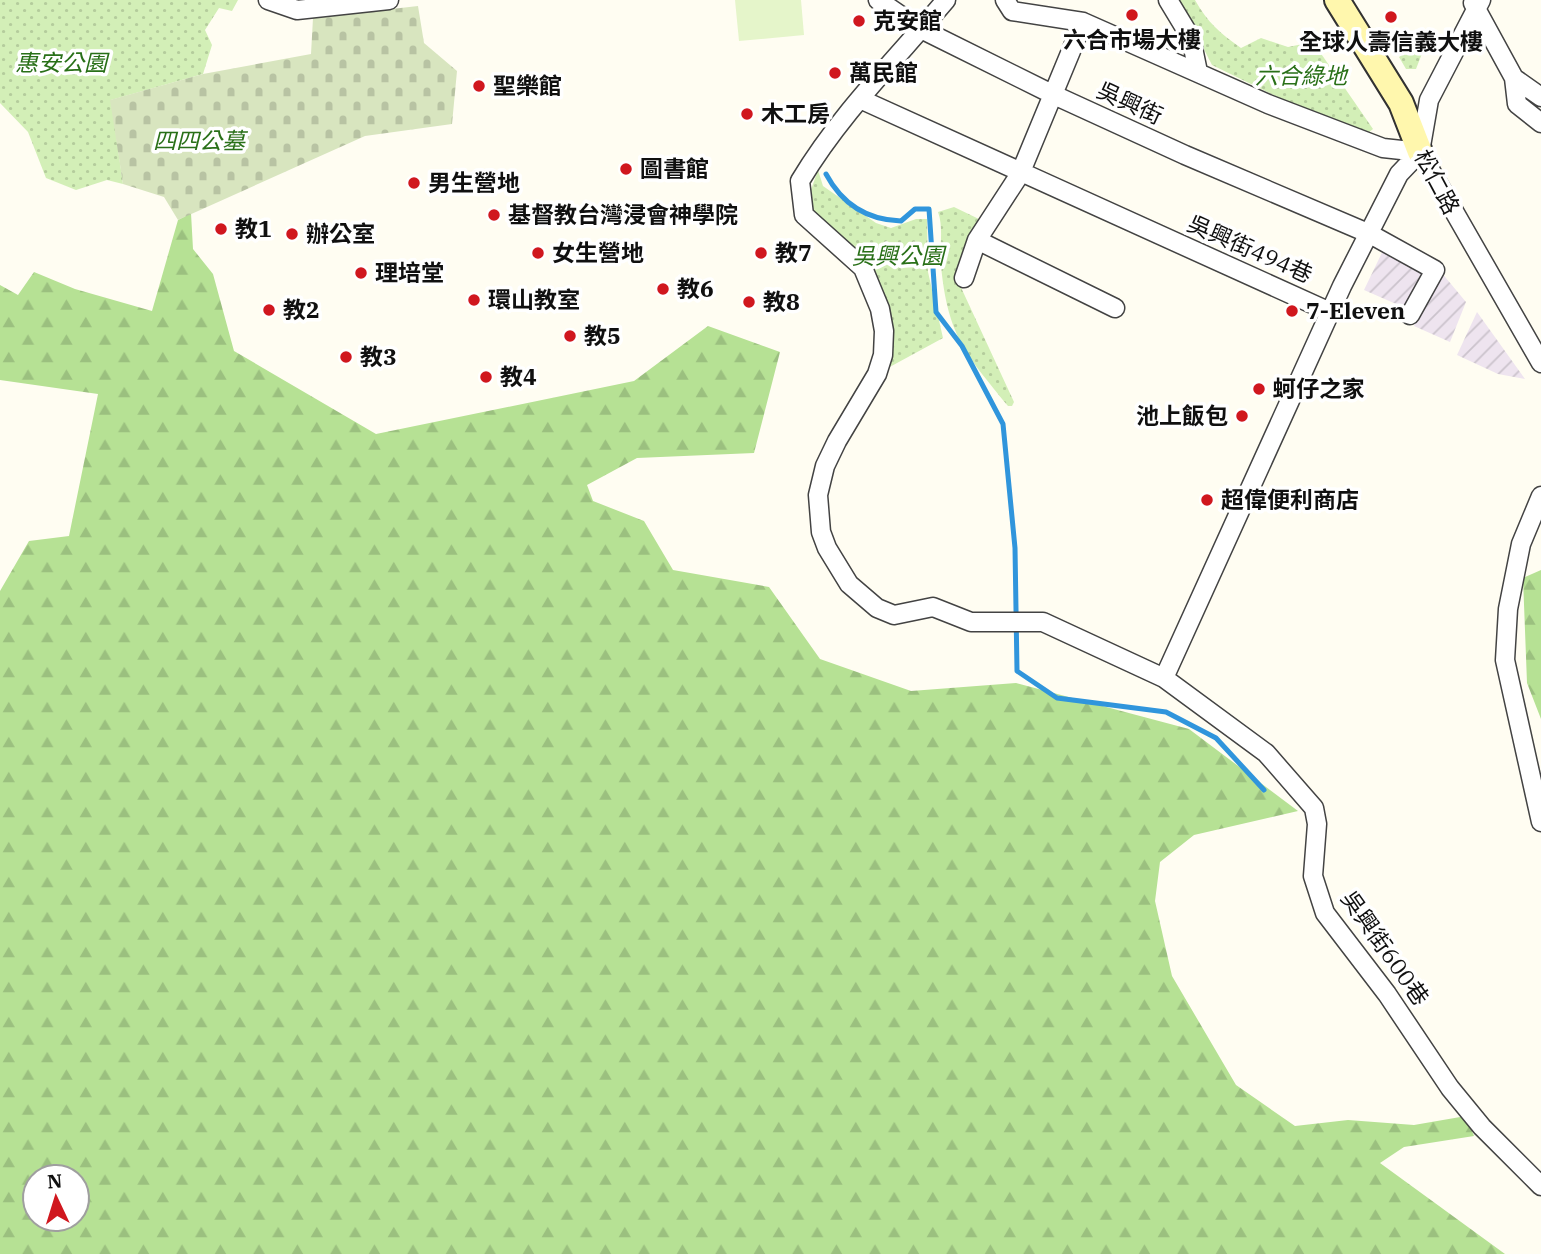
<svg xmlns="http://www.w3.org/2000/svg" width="1541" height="1254" font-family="'IBM Plex Serif','Noto Sans TC',serif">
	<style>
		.industrial { fill: url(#industrial-furrows) }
		.green { fill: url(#green-dots) }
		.forest { fill: url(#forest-firs); fill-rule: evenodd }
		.cemetery { fill: url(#cemetery-stones) }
		.pitch { fill: #e5f5ca }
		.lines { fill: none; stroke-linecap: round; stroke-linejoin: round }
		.stream { stroke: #3095dc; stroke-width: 5 }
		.street-casing { stroke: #434343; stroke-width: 21 }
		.secondary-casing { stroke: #323232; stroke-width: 28 }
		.street { stroke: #fff; stroke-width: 18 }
		.secondary { stroke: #fff7ad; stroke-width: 24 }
		.poi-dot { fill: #d0171e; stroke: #fff; stroke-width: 2.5 }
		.labels { text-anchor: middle; stroke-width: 7; stroke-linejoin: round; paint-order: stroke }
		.poi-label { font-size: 23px; font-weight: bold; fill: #101010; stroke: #fff; text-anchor: start }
		.park-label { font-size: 23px; font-style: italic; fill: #297018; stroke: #fff }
		.street-label { font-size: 23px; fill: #101010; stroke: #fff }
	</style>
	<defs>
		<pattern id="industrial-furrows" width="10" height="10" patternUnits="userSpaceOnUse" patternTransform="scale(1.75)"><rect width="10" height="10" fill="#eee4ef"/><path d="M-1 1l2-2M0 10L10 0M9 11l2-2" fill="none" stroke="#cbc3cc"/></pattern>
		<pattern id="green-dots" width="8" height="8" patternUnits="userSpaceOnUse" patternTransform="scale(1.75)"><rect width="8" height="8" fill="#d3efb7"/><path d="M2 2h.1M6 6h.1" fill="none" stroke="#b4cc9c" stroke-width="1.8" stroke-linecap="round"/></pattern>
		<pattern id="forest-firs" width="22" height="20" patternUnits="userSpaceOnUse" patternTransform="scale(1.75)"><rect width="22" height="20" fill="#b6e194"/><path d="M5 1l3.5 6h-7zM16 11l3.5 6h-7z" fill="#9bc07f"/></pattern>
		<pattern id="cemetery-stones" width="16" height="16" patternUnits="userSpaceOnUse" patternTransform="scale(1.75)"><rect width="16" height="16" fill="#d8e5bf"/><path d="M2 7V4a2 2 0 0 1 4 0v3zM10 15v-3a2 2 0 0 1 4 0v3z" fill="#b8c3a3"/></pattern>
	</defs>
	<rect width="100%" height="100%" fill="#fffdf2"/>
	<!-- industrial -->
	<path class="industrial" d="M 1390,236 L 1426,254 L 1466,302 L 1450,342 L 1414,326 L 1419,314 L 1364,290 Z
		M 1477,312 L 1525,379 L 1498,374 L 1457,355 Z"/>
	<!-- green -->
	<path class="green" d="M 0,0 L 238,0 L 232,11 L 219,8 L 205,30 L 212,45 L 203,74 L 111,100 L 123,184 L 107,180 L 76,190 L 46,178 L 28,132 L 0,103 Z
		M 1179,0 L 1195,0 C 1207,22 1221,34 1241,48 L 1261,38 L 1288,47 L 1313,42 L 1373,129 L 1362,138 L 1212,65 Z
		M 1428,38 L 1416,69 L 1406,69 L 1399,57 Z
		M 818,170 L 823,186 L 876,223 L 891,228 L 916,219 L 927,219 L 928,272 L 943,338 L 886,369 L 860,262 L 806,204 Z
		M 954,207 L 981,220 L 958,281 L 1014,402 L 1012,406 L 1008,406 C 966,354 948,337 941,266 C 939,249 944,228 938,212 Z"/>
	<!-- forest -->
	<path class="forest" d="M 191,213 L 193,249 L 213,274 L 234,351 L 376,434 L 634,381 L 708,326 L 780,352 L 754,453 L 637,458 L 587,485 L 593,501 L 644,521 L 673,570 L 769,587 L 820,659 L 911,691 L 1016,683 L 1189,729 L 1298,811 L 1194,835 L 1160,862 L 1155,901 L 1172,976 L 1236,1085 L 1295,1126 L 1348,1120 L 1414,1125 L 1466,1116 L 1474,1136 L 1404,1147 L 1380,1163 L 1505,1254 L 0,1254 L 0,591 L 29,541 L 69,536 L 98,394 L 0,380 L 0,285 L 18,295 L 34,272 L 75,289 L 152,311 L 178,220 ZM 35,1177 L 77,1177 L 77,1219 L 35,1219 Z
		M 1541,570 L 1541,719 L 1527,683 L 1523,578 Z"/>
	<!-- cemetery -->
	<path class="cemetery" d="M 418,6 L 424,43 L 457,71 L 452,124 L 365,136 L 178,220 L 164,197 L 123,184 L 110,100 L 203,74 L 311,54 L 313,18 Z"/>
	<!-- pitch -->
	<path class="pitch" d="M 735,0 L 801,0 L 804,35 L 739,41 Z"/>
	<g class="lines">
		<!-- stream -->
		<path class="stream" d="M 826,174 C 842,204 866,220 901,221 L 915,209 L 929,209 L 936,312 L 962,346 L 1003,424 L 1015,548 L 1017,671 L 1057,698 L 1166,712 L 1216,738 L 1264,790"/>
		<!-- street casing -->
		<g class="street-casing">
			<path id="street" d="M 268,0 L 297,10 L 389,0
				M 878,0 L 919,28 L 1054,95 L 1185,155 L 1370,234 L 1435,270 L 1410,315
				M 946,0 C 896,59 840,114 800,181 L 804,215 L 863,268 L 880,309 L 884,331 L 883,355 L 877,374 L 837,441 L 825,466 L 818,495 L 821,532 L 827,548 L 849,584 L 877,608 L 894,615 L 933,607 L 971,622 L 1043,622 L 1164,678 L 1266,753 L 1314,808 L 1317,824 L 1313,876 L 1325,913 L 1387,994 L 1450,1088 L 1482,1127 L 1541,1186
				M 1005,0 L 1012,11 L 1083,22 L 1268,104 L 1383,148 L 1420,152
				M 1168,0 L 1191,38 L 1198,72
				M 1473,3 L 1514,78 L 1541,97
				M 1514,78 L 1517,104 L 1541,123
				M 860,99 L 1330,312
				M 1420,152 L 1541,363
				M 977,240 L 1115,308
				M 964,278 L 977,240 L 1020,174 L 1083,22
				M 1541,496 L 1521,544 L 1508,609 L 1505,660 L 1541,822
				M 1164,678 L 1342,286 L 1399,174 L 1420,152 L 1429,100 L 1481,0"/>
		</g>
		<!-- secondary casing -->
		<g class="secondary-casing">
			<path id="secondary" d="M 1337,0 L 1401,103 L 1420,152"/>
		</g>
		<!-- street -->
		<use href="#street" class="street"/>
		<!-- secondary -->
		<use href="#secondary" class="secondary"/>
	</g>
	<!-- markers -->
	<g class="poi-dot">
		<circle cx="1132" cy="15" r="7"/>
		<circle cx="1391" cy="17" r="7"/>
		<circle cx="859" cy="21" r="7"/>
		<circle cx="835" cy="73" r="7"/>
		<circle cx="479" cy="86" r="7"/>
		<circle cx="747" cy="114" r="7"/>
		<circle cx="626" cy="169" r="7"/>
		<circle cx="414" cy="183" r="7"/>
		<circle cx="494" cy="215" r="7"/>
		<circle cx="221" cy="229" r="7"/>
		<circle cx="292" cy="234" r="7"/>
		<circle cx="538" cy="253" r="7"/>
		<circle cx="761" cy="253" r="7"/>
		<circle cx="361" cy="273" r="7"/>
		<circle cx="663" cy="289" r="7"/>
		<circle cx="474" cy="300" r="7"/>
		<circle cx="749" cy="302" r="7"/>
		<circle cx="269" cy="310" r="7"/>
		<circle cx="1292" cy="311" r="7"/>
		<circle cx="570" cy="336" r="7"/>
		<circle cx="346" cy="357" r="7"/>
		<circle cx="486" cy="377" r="7"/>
		<circle cx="1259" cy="389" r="7"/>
		<circle cx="1242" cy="416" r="7"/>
		<circle cx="1207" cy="500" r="7"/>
	</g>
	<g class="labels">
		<!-- poi labels -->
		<g class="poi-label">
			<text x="873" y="29">克安館</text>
			<text x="1132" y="48" text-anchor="middle">六合市場大樓</text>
			<text x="1391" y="50" text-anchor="middle">全球人壽信義大樓</text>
			<text x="849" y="81">萬民館</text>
			<text x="493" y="94">聖樂館</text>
			<text x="761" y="122">木工房</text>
			<text x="640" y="177">圖書館</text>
			<text x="428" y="191">男生營地</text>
			<text x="508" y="223">基督教台灣浸會神學院</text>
			<text x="235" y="237">教1</text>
			<text x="306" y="242">辦公室</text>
			<text x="552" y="261">女生營地</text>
			<text x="775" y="261">教7</text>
			<text x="375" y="281">理培堂</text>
			<text x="677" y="297">教6</text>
			<text x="488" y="308">環山教室</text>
			<text x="763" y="310">教8</text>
			<text x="283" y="318">教2</text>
			<text x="1306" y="319">7-Eleven</text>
			<text x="584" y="344">教5</text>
			<text x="360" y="365">教3</text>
			<text x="500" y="385">教4</text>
			<text x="1273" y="397">蚵仔之家</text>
			<text x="1228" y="424" text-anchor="end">池上飯包</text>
			<text x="1221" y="508">超偉便利商店</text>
		</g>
		<!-- park labels -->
		<g class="park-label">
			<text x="61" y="71">惠安公園</text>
			<text x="1301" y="84">六合綠地</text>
			<text x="199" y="149">四四公墓</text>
			<text x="898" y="264">吳興公園</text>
		</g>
		<!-- street labels -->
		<g class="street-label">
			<text transform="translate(1130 103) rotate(25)" y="8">吳興街</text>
			<text transform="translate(1437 182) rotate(62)" y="8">松仁路</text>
			<text transform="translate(1250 249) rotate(24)" y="8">吳興街494巷</text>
			<text transform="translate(1385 948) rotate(55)" y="8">吳興街600巷</text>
		</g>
	</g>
	<!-- north arrow -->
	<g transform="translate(56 1198) rotate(356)"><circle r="33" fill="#ffffff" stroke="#9f9f9f" stroke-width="2"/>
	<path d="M0-5L12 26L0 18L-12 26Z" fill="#d0171e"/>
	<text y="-10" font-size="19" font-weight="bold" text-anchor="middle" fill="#101010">N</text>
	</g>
</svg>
